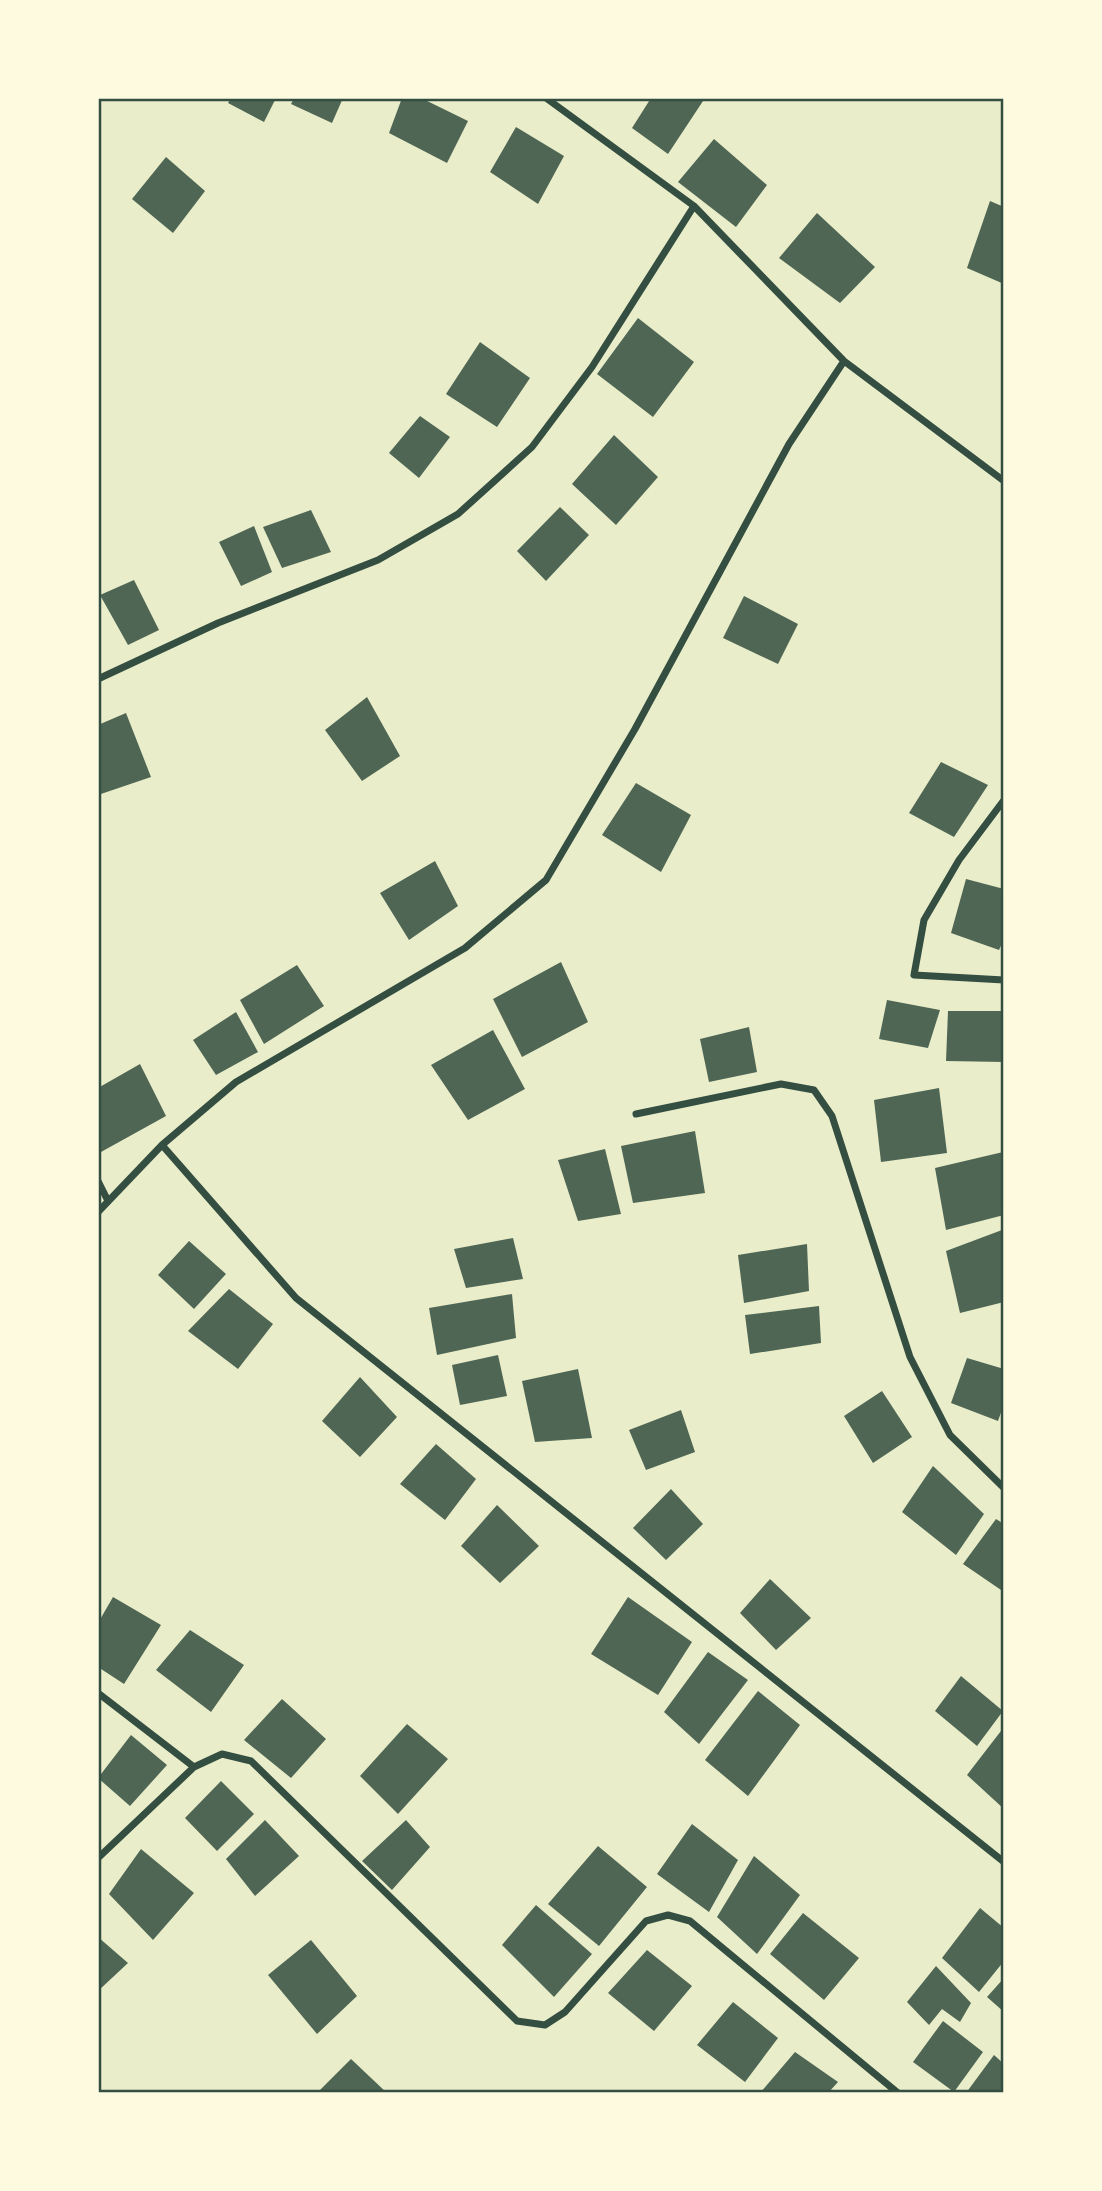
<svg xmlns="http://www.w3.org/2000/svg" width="1102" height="2191" font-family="Roboto,sans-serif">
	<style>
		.building { fill: #4f6655 }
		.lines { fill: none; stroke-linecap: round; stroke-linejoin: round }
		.minor { stroke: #344e41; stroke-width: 7 }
		.neatline { fill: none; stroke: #344e41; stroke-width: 2.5 }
	</style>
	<rect width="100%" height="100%" fill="#e9edc9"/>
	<!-- building -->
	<path class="building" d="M 231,98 L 276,98 L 264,122 L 228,103 Z
		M 294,98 L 343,98 L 332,123 L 291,104 Z
		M 402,98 L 421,98 L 468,121 L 447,163 L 389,133 Z
		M 651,98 L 705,98 L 668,154 L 632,128 Z
		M 516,127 L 564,156 L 538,204 L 490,172 Z
		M 714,139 L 767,185 L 736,227 L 678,182 Z
		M 166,157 L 205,191 L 173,233 L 132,199 Z
		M 990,201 L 1004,207 L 1004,284 L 967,268 Z
		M 817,213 L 875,267 L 840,303 L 779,258 Z
		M 638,318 L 694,362 L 653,417 L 597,374 Z
		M 480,342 L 530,378 L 497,427 L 446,394 Z
		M 420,416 L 450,437 L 419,478 L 389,453 Z
		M 614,435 L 658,477 L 616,525 L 572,484 Z
		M 560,507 L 589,535 L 546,581 L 517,551 Z
		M 311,510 L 331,552 L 282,568 L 263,527 Z
		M 254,526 L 272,572 L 241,586 L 219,542 Z
		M 134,580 L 159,630 L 128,645 L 100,595 Z
		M 744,596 L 798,624 L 778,664 L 723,638 Z
		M 367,697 L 400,756 L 362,781 L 325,730 Z
		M 126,713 L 151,777 L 98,795 L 98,725 Z
		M 941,762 L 988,785 L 954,837 L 909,813 Z
		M 636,783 L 691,815 L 661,872 L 602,835 Z
		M 435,861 L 458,906 L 409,940 L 380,893 Z
		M 966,879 L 1004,889 L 1004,939 L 999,950 L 951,933 Z
		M 561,962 L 588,1022 L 522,1057 L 493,999 Z
		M 297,965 L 324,1006 L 264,1044 L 240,1000 Z
		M 887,1000 L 940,1010 L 928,1048 L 879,1039 Z
		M 948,1011 L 1004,1011 L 1004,1062 L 946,1061 Z
		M 236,1012 L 258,1052 L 216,1075 L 193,1040 Z
		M 749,1027 L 757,1072 L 709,1082 L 700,1039 Z
		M 493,1030 L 525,1089 L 468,1120 L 431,1065 Z
		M 140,1064 L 166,1116 L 101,1152 L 98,1147 L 98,1088 Z
		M 939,1088 L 947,1153 L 881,1162 L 874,1100 Z
		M 695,1131 L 705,1193 L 633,1203 L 621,1146 Z
		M 605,1149 L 621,1214 L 578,1221 L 558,1160 Z
		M 1003,1152 L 1004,1215 L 946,1230 L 935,1168 Z
		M 1002,1230 L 1004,1302 L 960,1313 L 946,1251 Z
		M 513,1238 L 523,1279 L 466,1288 L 454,1249 Z
		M 189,1241 L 226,1274 L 194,1309 L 158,1275 Z
		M 807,1244 L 809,1291 L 744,1303 L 738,1255 Z
		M 229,1289 L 273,1324 L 238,1369 L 188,1331 Z
		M 512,1294 L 516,1338 L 437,1355 L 429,1308 Z
		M 819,1306 L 821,1343 L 750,1354 L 745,1315 Z
		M 498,1355 L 507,1396 L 460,1405 L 452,1365 Z
		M 967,1358 L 1004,1369 L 1004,1404 L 998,1421 L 951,1403 Z
		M 578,1369 L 592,1438 L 535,1442 L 522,1381 Z
		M 360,1377 L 397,1417 L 360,1457 L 322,1421 Z
		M 882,1391 L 912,1437 L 873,1463 L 844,1416 Z
		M 681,1410 L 695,1452 L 646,1470 L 629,1430 Z
		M 436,1444 L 476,1479 L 445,1520 L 400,1484 Z
		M 933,1466 L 984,1514 L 956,1555 L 902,1512 Z
		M 671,1489 L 703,1524 L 666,1560 L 633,1528 Z
		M 497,1505 L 539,1546 L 500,1583 L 461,1546 Z
		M 996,1519 L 1004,1524 L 1004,1592 L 963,1564 Z
		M 770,1579 L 811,1618 L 776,1650 L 740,1613 Z
		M 113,1597 L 161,1625 L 124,1684 L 98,1667 L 98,1623 Z
		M 628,1597 L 692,1642 L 658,1695 L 591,1654 Z
		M 190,1630 L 244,1665 L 211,1712 L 156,1670 Z
		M 708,1652 L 748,1680 L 699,1744 L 664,1712 Z
		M 961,1676 L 1003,1711 L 977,1746 L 935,1711 Z
		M 758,1691 L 800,1725 L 748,1796 L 705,1760 Z
		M 282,1699 L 326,1739 L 291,1778 L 244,1740 Z
		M 407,1724 L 448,1759 L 398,1814 L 360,1776 Z
		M 1004,1727 L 1004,1809 L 967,1775 Z
		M 131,1735 L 167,1765 L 130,1806 L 98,1778 Z
		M 221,1781 L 254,1814 L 217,1851 L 185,1818 Z
		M 265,1820 L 299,1856 L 255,1896 L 226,1859 Z
		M 406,1820 L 430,1847 L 392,1890 L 362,1861 Z
		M 692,1824 L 738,1860 L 709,1912 L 657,1874 Z
		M 598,1846 L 647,1887 L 599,1946 L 548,1904 Z
		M 141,1849 L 194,1893 L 153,1940 L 109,1894 Z
		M 754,1856 L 800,1895 L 757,1954 L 717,1917 Z
		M 536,1905 L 592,1954 L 554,1997 L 502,1945 Z
		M 980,1908 L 1004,1928 L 1004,1961 L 979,1992 L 942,1958 Z
		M 803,1913 L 859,1958 L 824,2000 L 770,1954 Z
		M 98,1937 L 128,1963 L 98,1991 Z
		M 311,1940 L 357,1996 L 317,2034 L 268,1975 Z
		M 647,1950 L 692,1986 L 654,2031 L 608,1993 Z
		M 936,1966 L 971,2003 L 960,2022 L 942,2009 L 929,2025 L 907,2002 Z
		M 1004,1978 L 1004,2012 L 987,1997 Z
		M 733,2002 L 778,2038 L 745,2082 L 697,2045 Z
		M 943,2021 L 983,2052 L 954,2092 L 913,2062 Z
		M 795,2052 L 838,2082 L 828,2093 L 760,2093 Z
		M 994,2055 L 1004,2064 L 1004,2093 L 966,2093 Z
		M 351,2059 L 387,2093 L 317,2093 Z"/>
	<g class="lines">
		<!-- minor -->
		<path class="minor" d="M 546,98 L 694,206 L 844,361 L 1004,481
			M 98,679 L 218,623 L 378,560 L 458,514 L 532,447 L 592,367 L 694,206
			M 1004,800 L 959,860 L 924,920 L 914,975 L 1004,980
			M 636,1114 L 781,1084 L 814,1090 L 832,1116 L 910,1357 L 950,1435 L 1004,1488
			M 162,1145 L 296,1298 L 1004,1862
			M 98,1181 L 108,1201
			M 98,1212 L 162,1145 L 236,1082 L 465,948 L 546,880 L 635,729 L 789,444 L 844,361
			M 98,1693 L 194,1767
			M 98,1858 L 194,1767 L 222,1754 L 251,1761 L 517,2021 L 545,2025 L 565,2012 L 646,1921 L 668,1915 L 690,1921 L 898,2093"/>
	</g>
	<!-- border -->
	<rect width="1102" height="2191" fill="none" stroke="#fefae0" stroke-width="200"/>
	<rect x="100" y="100" width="902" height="1991" class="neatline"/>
</svg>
